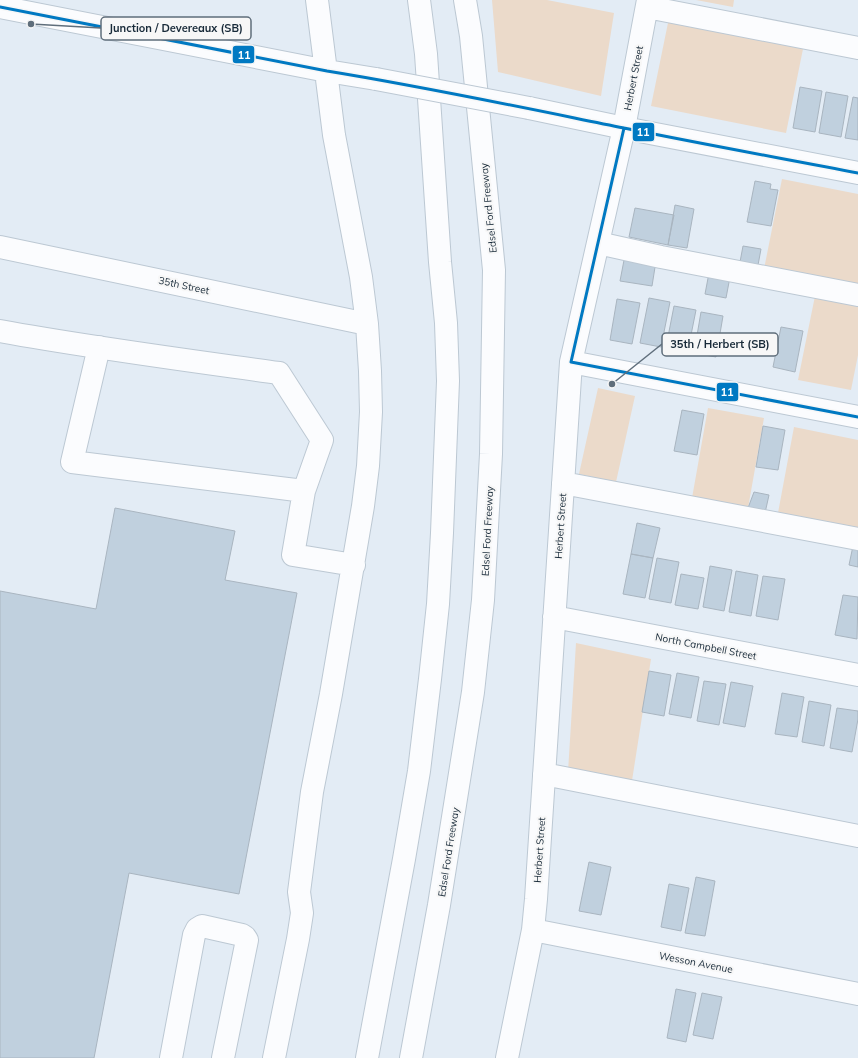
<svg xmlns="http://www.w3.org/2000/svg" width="858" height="1058" font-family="Mulish,sans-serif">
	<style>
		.green { fill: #ebdaca }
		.building { fill: #c0d0de; stroke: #a9b5c0 }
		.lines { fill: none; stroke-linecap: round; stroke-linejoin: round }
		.minor-casing { stroke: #bcc8d3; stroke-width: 24 }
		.highway-casing { stroke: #bcc8d3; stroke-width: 24 }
		.minor { stroke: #fbfcfe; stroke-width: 22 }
		.highway { stroke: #fbfcfe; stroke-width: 22 }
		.minor-bridge-casing { stroke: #bcc8d3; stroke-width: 24; stroke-linecap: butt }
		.minor-bridge { stroke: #fbfcfe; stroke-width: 22 }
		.bus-1-casing { stroke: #f7f7f7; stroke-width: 6 }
		.bus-1 { stroke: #0079c2; stroke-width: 3 }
		.labels { text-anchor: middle; stroke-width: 4; stroke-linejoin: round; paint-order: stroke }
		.street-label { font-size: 10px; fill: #182a39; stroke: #f7f7f7 }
		.leader { fill: none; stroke: #5f6e7b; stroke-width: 1.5 }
		.callout-dot { fill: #5f6e7b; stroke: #f7f7f7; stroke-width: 1.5 }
		.callout { fill: #f7f7f7; stroke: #5f6e7b; stroke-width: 1.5 }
		.callout-label { font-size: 11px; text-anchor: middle; font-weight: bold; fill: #182a39 }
		.line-badge { stroke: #f7f7f7; stroke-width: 1.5 }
		.badge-label { font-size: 11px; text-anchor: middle; font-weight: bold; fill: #fff }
	</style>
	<rect width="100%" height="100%" fill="#e3ecf5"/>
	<!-- green -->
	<path class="green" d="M 492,0 L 547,0 L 614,13 L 601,96 L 498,72 Z
		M 696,0 L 734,0 L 733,7 Z
		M 669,18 L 804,44 L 786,133 L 651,106 Z
		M 782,179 L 858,194 L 858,287 L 764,269 Z
		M 815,296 L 858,304 L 858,355 L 851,390 L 798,380 Z
		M 598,388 L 635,396 L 616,482 L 579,474 Z
		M 708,408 L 764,418 L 748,508 L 692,498 Z
		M 794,427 L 858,440 L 858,529 L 778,513 Z
		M 576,643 L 651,659 L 631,787 L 568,772 Z"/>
	<!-- building -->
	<path class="building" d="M 800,87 L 822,91 L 815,132 L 793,128 Z
		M 826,92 L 848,96 L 841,137 L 819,133 Z
		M 853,97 L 858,98 L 858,140 L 845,138 Z
		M 755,181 L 771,184 L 770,189 L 778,190 L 771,226 L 747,222 Z
		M 675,205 L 694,209 L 687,248 L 668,245 Z
		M 635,208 L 674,215 L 668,245 L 629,237 Z
		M 743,246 L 761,249 L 758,265 L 740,262 Z
		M 625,255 L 656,261 L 652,286 L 620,281 Z
		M 709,273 L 730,277 L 726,298 L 705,294 Z
		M 649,298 L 670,302 L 661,347 L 640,343 Z
		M 617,299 L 640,303 L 632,344 L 610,340 Z
		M 674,306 L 696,310 L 688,350 L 666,347 Z
		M 701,312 L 723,316 L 716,357 L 694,353 Z
		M 781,327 L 803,331 L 795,372 L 773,367 Z
		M 682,410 L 704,414 L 697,455 L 674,451 Z
		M 763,426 L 785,430 L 778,470 L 756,467 Z
		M 754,492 L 769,495 L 765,513 L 748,508 Z
		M 115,508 L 235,531 L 225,580 L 297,593 L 239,894 L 129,873 L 94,1058 L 0,1058 L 0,591 L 96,609 Z
		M 637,523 L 660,528 L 653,558 L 631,554 Z
		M 853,546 L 858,547 L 858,567 L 849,565 Z
		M 631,554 L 653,558 L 645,598 L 623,594 Z
		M 657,558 L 679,562 L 671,603 L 649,599 Z
		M 710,566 L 732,570 L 724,611 L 703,607 Z
		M 736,571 L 758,575 L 751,616 L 729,612 Z
		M 681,574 L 704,578 L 698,609 L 675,605 Z
		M 763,576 L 785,579 L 778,620 L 756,616 Z
		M 843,595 L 858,597 L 857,639 L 835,635 Z
		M 649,671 L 671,675 L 664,716 L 642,712 Z
		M 677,673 L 699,677 L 691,718 L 669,714 Z
		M 704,681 L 726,684 L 719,725 L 697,721 Z
		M 731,682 L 753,686 L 745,727 L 723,723 Z
		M 782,693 L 804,697 L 797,737 L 775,734 Z
		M 809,701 L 831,705 L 824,746 L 802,742 Z
		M 837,708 L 858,711 L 858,719 L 852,752 L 830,748 Z
		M 589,862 L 611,867 L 601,915 L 579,911 Z
		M 696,877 L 715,881 L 705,936 L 685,933 Z
		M 669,884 L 689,888 L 681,931 L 661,927 Z
		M 676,989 L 696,993 L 686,1042 L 667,1038 Z
		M 702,993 L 722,997 L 713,1039 L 693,1035 Z"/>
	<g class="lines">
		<!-- minor casing -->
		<g class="minor-casing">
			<path id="minor" d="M 0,7 L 327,71 L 376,79
				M 647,7 L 858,48
				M 529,108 L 624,128 L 858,173
				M 598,243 L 661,257 L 858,295
				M 0,247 L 367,324
				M 0,331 C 93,348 186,360 279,373 L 322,440 L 304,491 L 72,462 L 99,347
				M 571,362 L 858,417
				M 563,483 L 858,539
				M 304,491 L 293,555 L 354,565
				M 554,617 L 858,675
				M 544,774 L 858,836
				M 533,930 L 858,994
				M 171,1058 L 194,935 L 197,929 L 202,926 L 242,935 L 245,937 L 247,940 L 223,1058
				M 274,1058 L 298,939 L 302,913 L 299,892 L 312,792 L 331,694 L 363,506 L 368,466 L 371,412 L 370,371 L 367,324 L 361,277 L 334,135 L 317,0
				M 507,1058 L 533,930 L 536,899 L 571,362 L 624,128 L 648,0"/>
		</g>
		<!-- highway casing -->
		<g class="highway-casing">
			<path id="highway" d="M 367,1058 L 404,859 L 419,771 L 430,679 L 438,604 L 442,533 L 448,381 L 446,323 L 440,262 L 426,54 L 419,0
				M 411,1058 L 439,905 L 473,692 L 483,600 L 491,454 L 494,270 L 471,36 L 465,0"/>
		</g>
		<!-- minor -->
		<use href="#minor" class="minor"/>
		<!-- highway -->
		<use href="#highway" class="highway"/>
		<!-- minor-bridge casing -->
		<g class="minor-bridge-casing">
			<path id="minor-bridge" d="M 376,79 L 529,108"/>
		</g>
		<!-- minor-bridge -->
		<use href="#minor-bridge" class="minor-bridge"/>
		<!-- bus-1 casing -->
		<g class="bus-1-casing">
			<path id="bus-1" d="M 0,7 L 327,71 C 426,87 525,108 624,128 C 702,144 780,158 858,173
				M 624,128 L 571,362 L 858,417"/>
		</g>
		<!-- bus-1 -->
		<use href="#bus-1" class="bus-1"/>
	</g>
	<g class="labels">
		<!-- street labels -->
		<g class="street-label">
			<text transform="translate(633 78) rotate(-79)" y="4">Herbert Street</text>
			<text transform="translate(488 208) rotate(-96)" y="4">Edsel Ford Freeway</text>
			<text transform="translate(184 285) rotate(12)" y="4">35th Street</text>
			<text transform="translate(560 526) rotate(-86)" y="4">Herbert Street</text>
			<text transform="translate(487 531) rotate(-87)" y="4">Edsel Ford Freeway</text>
			<text transform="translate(706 646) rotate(11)" y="4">North Campbell Street</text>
			<text transform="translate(539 850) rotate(-86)" y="4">Herbert Street</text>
			<text transform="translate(448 852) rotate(-81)" y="4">Edsel Ford Freeway</text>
			<text transform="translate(696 962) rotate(11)" y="4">Wesson Avenue</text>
		</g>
	</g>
	<!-- callouts -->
	<path class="leader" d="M31 24L101 28M612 384L662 344"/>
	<g class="callout-dot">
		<circle cx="31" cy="24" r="4"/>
		<circle cx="612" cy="384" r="4"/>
	</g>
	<g class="callout">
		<rect x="101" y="17" width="150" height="23" rx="4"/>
		<rect x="662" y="333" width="116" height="23" rx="4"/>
	</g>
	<g class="callout-label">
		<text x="176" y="32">Junction / Devereaux (SB)</text>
		<text x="720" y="348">35th / Herbert (SB)</text>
	</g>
	<g class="line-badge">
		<rect x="232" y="45" width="23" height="19" rx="4" fill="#0079c2"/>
		<rect x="632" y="122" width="23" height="20" rx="4" fill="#0079c2"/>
		<rect x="716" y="382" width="23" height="20" rx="4" fill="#0079c2"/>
	</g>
	<g class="badge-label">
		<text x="244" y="59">11</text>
		<text x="643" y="136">11</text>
		<text x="727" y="396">11</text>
	</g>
</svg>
